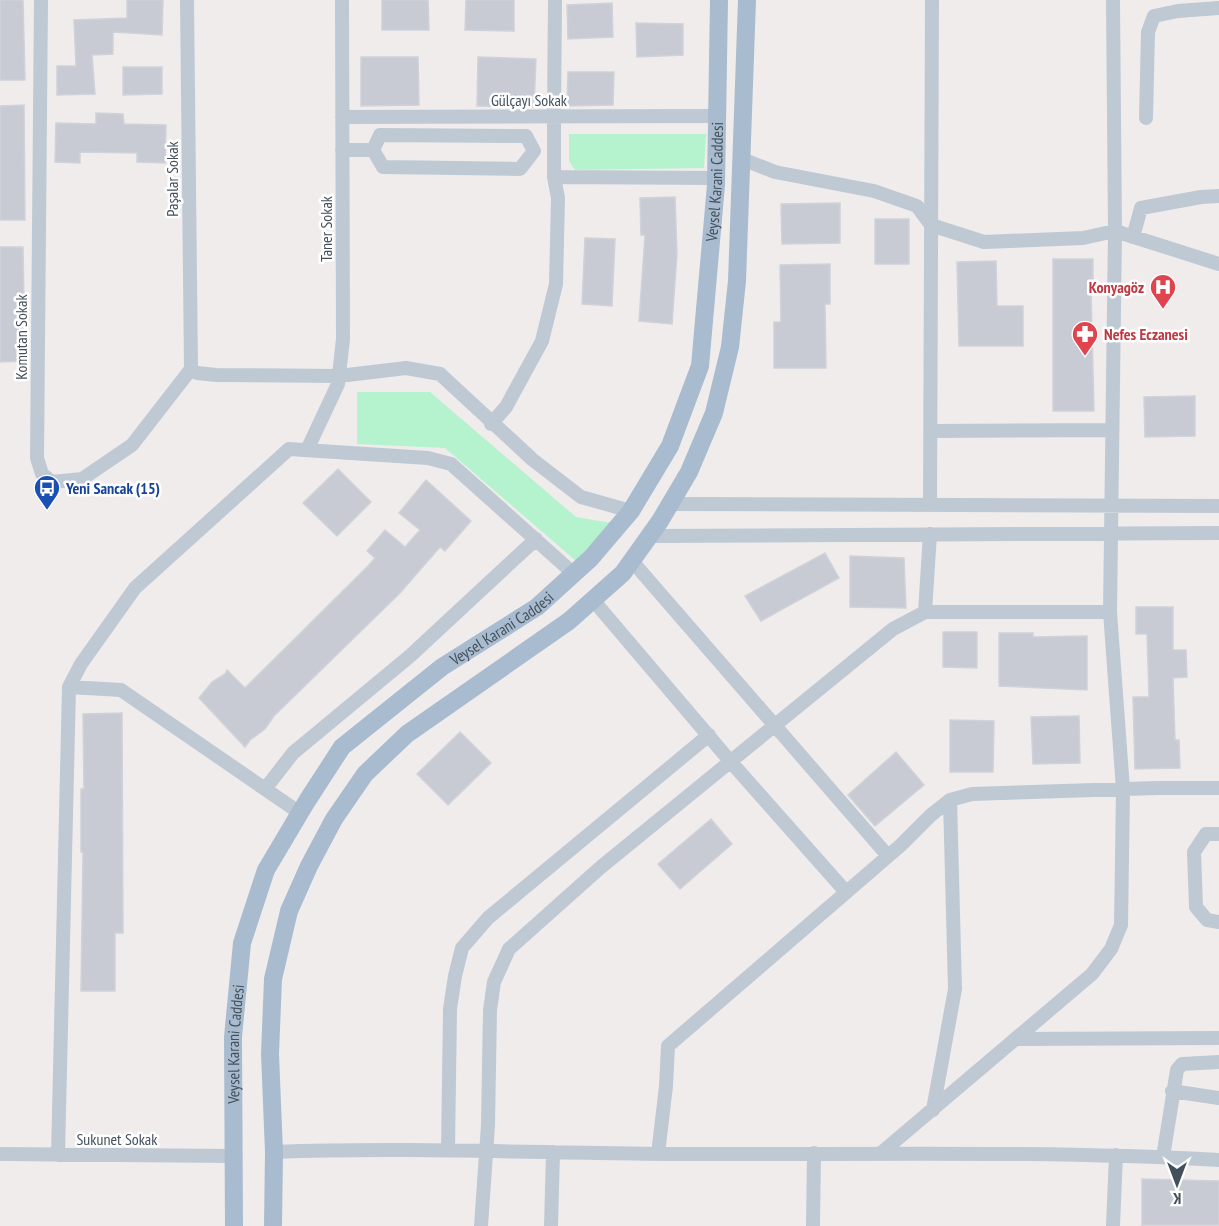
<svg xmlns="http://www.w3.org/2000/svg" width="1219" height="1226" font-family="'PT Sans Narrow',sans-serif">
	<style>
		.green { fill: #b4f3ce }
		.building { fill: #c8cbd3; stroke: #d0d2d9; stroke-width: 1.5 }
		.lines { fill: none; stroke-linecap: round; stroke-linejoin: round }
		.minor { stroke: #bec9d4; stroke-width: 14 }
		.major { stroke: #a8bbcf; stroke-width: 18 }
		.labels { text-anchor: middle; stroke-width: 5; stroke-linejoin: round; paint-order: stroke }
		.street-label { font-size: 16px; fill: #43505c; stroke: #fff }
		.health-label { font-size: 16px; font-weight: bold; fill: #be3a42; stroke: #fff; text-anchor: end }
		.transit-label { font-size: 16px; font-weight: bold; fill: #164399; stroke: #fff; text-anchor: start }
	</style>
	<rect width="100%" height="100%" fill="#f0ecec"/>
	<!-- green -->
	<path class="green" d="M 569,134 L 706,134 L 704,168 L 575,170 L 569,161 Z
		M 357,392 L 430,392 L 576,517 L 612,523 L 576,561 L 445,448 L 357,444 Z"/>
	<!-- building -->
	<path class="building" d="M 0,0 L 23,0 L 25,80 L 0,80 Z
		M 127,0 L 163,0 L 162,35 L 113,32 L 113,54 L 92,55 L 95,94 L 57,95 L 57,66 L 76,66 L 74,20 L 127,18 Z
		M 382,0 L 428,0 L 429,30 L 382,30 Z
		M 466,0 L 514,0 L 514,31 L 465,30 Z
		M 612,3 L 613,37 L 568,39 L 567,5 Z
		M 636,23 L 683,24 L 683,55 L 637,57 Z
		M 361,57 L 418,57 L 419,105 L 361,106 Z
		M 478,57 L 536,59 L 534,107 L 477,106 Z
		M 123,67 L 162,67 L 162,94 L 123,95 Z
		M 568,72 L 614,72 L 613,105 L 567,106 Z
		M 24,105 L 25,220 L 0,220 L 0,106 Z
		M 96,113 L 123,114 L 124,124 L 166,125 L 165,163 L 137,162 L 137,153 L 80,152 L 80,163 L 55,162 L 56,123 L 96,124 Z
		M 675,197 L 677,254 L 672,324 L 639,321 L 645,235 L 641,235 L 640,198 Z
		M 840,203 L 840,243 L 782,244 L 781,204 Z
		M 875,219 L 909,219 L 909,264 L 875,264 Z
		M 585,238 L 615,239 L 612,306 L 582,304 Z
		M 0,247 L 23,247 L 25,361 L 0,362 Z
		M 1053,259 L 1093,259 L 1093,291 L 1091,291 L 1094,411 L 1053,411 Z
		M 996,261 L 997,306 L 1023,306 L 1023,346 L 959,346 L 957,262 Z
		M 830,264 L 830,304 L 825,304 L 826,368 L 774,368 L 774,322 L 781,322 L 780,265 Z
		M 1195,396 L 1195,436 L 1145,437 L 1144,397 Z
		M 338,469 L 371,502 L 337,536 L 303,503 Z
		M 426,480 L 471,521 L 445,551 L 440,547 L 400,593 L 274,716 L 265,729 L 250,740 L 245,747 L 199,698 L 212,682 L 225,674 L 227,670 L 245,688 L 368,566 L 375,558 L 367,551 L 385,530 L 405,547 L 420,530 L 399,513 Z
		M 825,553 L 839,578 L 761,621 L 745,596 Z
		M 850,556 L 904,558 L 906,608 L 850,607 Z
		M 1136,607 L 1173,607 L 1173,650 L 1186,650 L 1187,677 L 1173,678 L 1175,740 L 1179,740 L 1180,768 L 1135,769 L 1133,697 L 1149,697 L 1147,634 L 1136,634 Z
		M 943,632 L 977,632 L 977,668 L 943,667 Z
		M 999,633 L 1033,633 L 1033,637 L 1087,636 L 1087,690 L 999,686 Z
		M 122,713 L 123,933 L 115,933 L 115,991 L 81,991 L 83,852 L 81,852 L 81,789 L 84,789 L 83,714 Z
		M 1079,716 L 1080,763 L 1033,764 L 1031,717 Z
		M 950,720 L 994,721 L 993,772 L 950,772 Z
		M 460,732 L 491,763 L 448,805 L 417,774 Z
		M 896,752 L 924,785 L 875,826 L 848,795 Z
		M 711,819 L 732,844 L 680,889 L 658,864 Z
		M 1142,1179 L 1219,1181 L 1219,1225 L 1142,1225 Z"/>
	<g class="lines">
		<!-- minor -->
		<path class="minor" d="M 41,0 L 37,458 L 42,474 L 52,482 L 82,479 L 132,445 L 191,369
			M 187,0 L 191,369 L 197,373 L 216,375 L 339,376 L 406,368 L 440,374 L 533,460 L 581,497 L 631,511
			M 342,117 L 717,116
			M 1146,118 L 1148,32 L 1154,16 L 1178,11 L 1219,8
			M 380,135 L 526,136 L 534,151 L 520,169 L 383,167 L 373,150 Z
			M 342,150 L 373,150
			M 742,159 L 775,172 L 874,191 L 917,206 L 931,225 L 984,242 L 1083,238 L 1115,231 L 1113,0
			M 554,177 L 716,178
			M 1133,237 L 1141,208 L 1201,197 L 1219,196
			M 491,424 L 506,407 L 542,341 L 556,284 L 558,198 L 554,177 L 554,116 L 555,0
			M 931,431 L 1111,430
			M 307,450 L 338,384 L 343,339 L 342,0
			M 670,504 L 1219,506
			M 930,505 L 932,0
			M 649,536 L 1219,533
			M 632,561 L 888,856
			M 593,600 L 730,761 L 846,892
			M 925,612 L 930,534
			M 69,687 L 81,664 L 135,588 L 289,449 L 428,458 L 451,464 L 574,574
			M 265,789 L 293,753 L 410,656 L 536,539
			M 1219,834 L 1206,834 L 1194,852 L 1196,907 L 1207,920 L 1219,922
			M 1015,1039 L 1219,1038
			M 1172,1091 L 1219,1098
			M 933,1110 L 955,989 L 950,800
			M 448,1150 L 450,1009 L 455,976 L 462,948 L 488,918 L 709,735
			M 274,1152 C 405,1147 536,1153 668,1154 C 852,1155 1035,1150 1219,1160
			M 881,1153 L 1092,974 L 1111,949 L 1121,925 L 1123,789 L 1110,612 L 1115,231 L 1219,264
			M 0,1154 L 233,1156
			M 658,1154 L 666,1086 L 668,1046 L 901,845 L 931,815 L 950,800 L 972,794 L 1157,788 L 1219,788
			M 58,1155 L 69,687 L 121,690 L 300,813
			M 1163,1157 L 1177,1070 L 1182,1064 L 1219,1062
			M 481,1226 L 488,1125 L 490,1010 L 494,982 L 509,949 L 601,867 L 893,629 L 925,612 L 1110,612
			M 551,1226 L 553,1152
			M 813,1226 L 814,1153
			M 1113,1226 L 1116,1155"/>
		<!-- major -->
		<g class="major">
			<path id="s1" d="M 234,1226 L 233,1037 L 242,943 L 266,870 L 307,801 L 342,747 L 442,667 L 537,607 L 591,558 L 631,511 L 670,446 L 700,366 L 716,185 L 719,0"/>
			<path d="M 273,1226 L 274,1152 L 270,1054 L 273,979 L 289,911 L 309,866 L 334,819 L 365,774 L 407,734 L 569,621 L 623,573 L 660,521 L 689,472 L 714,413 L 730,347 L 737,281 L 747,0"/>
		</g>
	</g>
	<!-- icons -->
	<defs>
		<g id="hospital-pin" transform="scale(1.35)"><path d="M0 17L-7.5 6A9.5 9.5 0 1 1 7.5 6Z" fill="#e0444e" stroke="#fff"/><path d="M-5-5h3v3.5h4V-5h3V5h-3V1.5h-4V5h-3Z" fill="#fff"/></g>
		<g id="pharmacy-pin" transform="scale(1.35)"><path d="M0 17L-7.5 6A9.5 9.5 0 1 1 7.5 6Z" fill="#e0444e" stroke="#fff"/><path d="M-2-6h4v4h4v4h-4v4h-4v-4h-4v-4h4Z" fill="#fff"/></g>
		<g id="bus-pin" transform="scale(1.35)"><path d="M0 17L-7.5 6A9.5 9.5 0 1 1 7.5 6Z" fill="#1a4fb4" stroke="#fff"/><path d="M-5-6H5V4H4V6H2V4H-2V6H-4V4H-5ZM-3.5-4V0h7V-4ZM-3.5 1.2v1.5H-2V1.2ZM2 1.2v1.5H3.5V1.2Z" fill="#fff"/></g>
	</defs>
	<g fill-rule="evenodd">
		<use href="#hospital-pin" x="1163" y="287"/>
		<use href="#pharmacy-pin" x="1085" y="334"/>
		<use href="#bus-pin" x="47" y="488"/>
	</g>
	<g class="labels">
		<!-- street labels -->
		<g class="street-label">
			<text x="529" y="106">Gülçayı Sokak</text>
			<text transform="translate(172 179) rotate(-90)" y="6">Paşalar Sokak</text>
			<text dy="6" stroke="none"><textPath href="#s1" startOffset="1226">Veysel Karani Caddesi</textPath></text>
			<text transform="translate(326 229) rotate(-90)" y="6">Taner Sokak</text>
			<text transform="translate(21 337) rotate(-90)" y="6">Komutan Sokak</text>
			<text dy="6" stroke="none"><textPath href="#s1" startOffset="704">Veysel Karani Caddesi</textPath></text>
			<text dy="6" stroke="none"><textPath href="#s1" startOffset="182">Veysel Karani Caddesi</textPath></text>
			<text x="117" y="1145">Sukunet Sokak</text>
		</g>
		<!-- health labels -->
		<g class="health-label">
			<text x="1144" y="293">Konyagöz</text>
			<text x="1104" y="340" text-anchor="start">Nefes Eczanesi</text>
		</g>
		<!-- transit labels -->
		<g class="transit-label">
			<text x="66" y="494">Yeni Sancak (15)</text>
		</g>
	</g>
	<!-- north arrow -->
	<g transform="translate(1177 1184) rotate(180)" stroke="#ffffff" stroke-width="4.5" paint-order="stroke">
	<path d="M0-4.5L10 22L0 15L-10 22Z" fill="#43505c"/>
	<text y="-9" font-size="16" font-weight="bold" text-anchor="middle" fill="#43505c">K</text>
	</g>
</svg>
